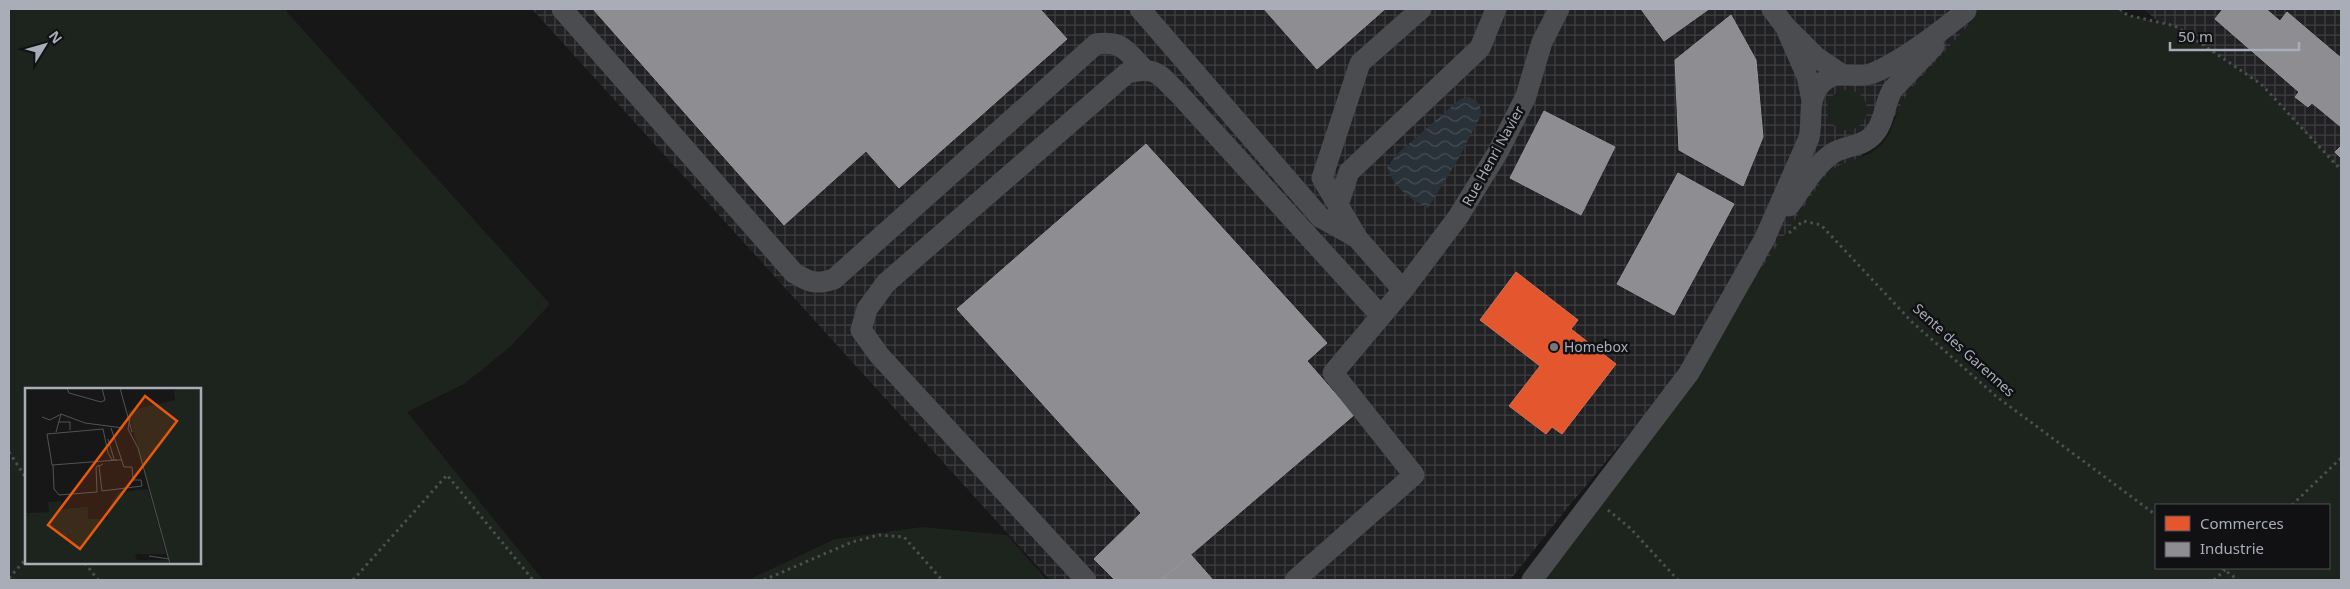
<svg xmlns="http://www.w3.org/2000/svg" width="2350" height="589" font-family="'Noto Sans',sans-serif">
	<style>
		.industrial { fill: url(#industrial-grid) }
		.grass { fill: #1d241e; fill-rule: evenodd }
		.water { fill: url(#water-waves) }
		.shops { fill: #e4572e; stroke: #d27157 }
		.industry { fill: #8d8d92; stroke: #95979d }
		.lines { fill: none; stroke-linecap: round; stroke-linejoin: round }
		.path { stroke: #4d4e52; stroke-width: 3; stroke-dasharray: 2.5 4; stroke-linecap: butt }
		.minor { stroke: #4b4c50; stroke-width: 21 }
		.poi-dot { fill: #757880; stroke: #111113; stroke-width: 2 }
		.labels { text-anchor: middle; stroke-width: 5; stroke-linejoin: round; paint-order: stroke }
		.street-label { font-size: 14px; fill: #a8adb8; stroke: #111113 }
		.poi-label { font-size: 14px; fill: #a8adb8; stroke: #111113; text-anchor: start }
		.inset-road { fill: none; stroke: #515357; stroke-width: 1 }
		.view { fill: #e8590c; fill-opacity: 0.15; stroke: #e8590c; stroke-width: 2.5 }
		.inset-edge { fill: none; stroke: #a8adb8; stroke-width: 2.5 }
	</style>
	<defs>
		<pattern id="industrial-grid" width="8" height="8" patternUnits="userSpaceOnUse" patternTransform="scale(1.25)"><rect width="8" height="8" fill="#212123"/><path d="M0 4h8M4 0v8" fill="none" stroke="#3e3f41"/></pattern>
		<pattern id="water-waves" width="16" height="10" patternUnits="userSpaceOnUse" patternTransform="scale(1.25)"><rect width="16" height="10" fill="#2a3239"/><path d="M0 5q4-4 8 0t8 0" fill="none" stroke="#464d54"/></pattern>
	</defs>
	<rect width="100%" height="100%" fill="#171717"/>
	<!-- industrial -->
	<path class="industrial" d="M 532,9 L 1984,9 L 1568,507 L 1510,580 L 1050,580 Z
		M 2144,9 L 2341,9 L 2341,187 Z"/>
	<!-- grass -->
	<path class="grass" d="M 9,9 L 288,9 L 286,11 L 550,304 L 510,347 L 464,384 L 407,412 L 543,580 L 9,580 ZM 26,389 L 200,389 L 200,563 L 26,563 Z
		M 1979,9 L 2120,9 L 2127,15 L 2175,26 L 2261,84 L 2341,170 L 2341,580 L 1532,580 L 1689,373 L 1826,175 L 1838,166 L 1871,153 L 1882,144 L 1889,134 L 1901,104 L 1909,91 L 1966,28 ZM 2156,505 L 2329,505 L 2329,568 L 2156,568 Z
		M1827 110a20 20 0 1 1 40 0a20 20 0 1 1-40 0Z
		M 922,527 L 1007,535 L 1047,580 L 748,580 L 835,539 Z"/>
	<!-- water -->
	<path class="water" d="M 1468,97 C 1478,100 1481,105 1481,115 L 1456,163 L 1428,208 C 1408,198 1396,189 1387,168 L 1395,156 L 1460,99 Z"/>
	<!-- shops -->
	<path class="shops" d="M 1516,272 L 1578,320 L 1571,329 L 1616,364 L 1562,434 L 1552,427 L 1546,434 L 1509,406 L 1540,366 L 1480,320 Z"/>
	<!-- industry -->
	<path class="industry" d="M 593,9 L 1040,9 L 1067,39 L 899,188 L 866,151 L 784,225 Z
		M 1264,9 L 1385,9 L 1317,69 Z
		M 1641,9 L 1709,9 L 1664,41 Z
		M 2223,9 L 2266,9 L 2280,21 L 2287,12 L 2341,58 L 2341,127 L 2312,103 L 2308,107 L 2295,97 L 2299,92 L 2215,19 Z
		M 1731,15 L 1756,60 L 1763,137 L 1743,186 L 1679,150 L 1675,60 Z
		M 1544,111 L 1615,147 L 1581,215 L 1510,178 Z
		M 1146,144 L 1327,343 L 1307,361 L 1354,415 L 1161,580 L 1115,580 L 1094,559 L 1141,513 L 957,309 Z
		M 2341,146 L 2341,158 L 2335,152 Z
		M 1678,173 L 1734,204 L 1674,315 L 1617,284 Z
		M 1191,555 L 1213,580 L 1161,580 Z"/>
	<g class="lines">
		<!-- path -->
		<path class="path" d="M 2120,9 L 2127,15 L 2175,26 L 2261,84 L 2341,170
			M 1789,233 L 1803,221 L 1821,225 L 1912,322 L 1997,397 L 2156,515
			M 9,452 L 26,478
			M 2292,505 L 2341,458
			M 1608,510 L 1630,528 L 1678,580
			M 85,563 L 98,580
			M 2222,568 L 2238,580
			M 9,578 L 26,559
			M 353,580 L 447,475 L 533,580
			M 764,580 L 852,542 L 879,535 L 904,537 L 942,580
			M 2214,580 L 2227,568"/>
		<!-- minor -->
		<path class="minor" d="M 562,9 L 794,273 C 809,282 816,285 834,279 L 1096,44 C 1123,40 1127,52 1144,69
			M 1140,9 L 1320,217 L 1356,237
			M 1772,9 L 1785,26
			M 1812,101 L 1807,76 L 1785,26 L 1816,57 L 1841,74
			M 1338,205 L 1349,172 L 1480,48 L 1496,9
			M 1789,206 C 1802,188 1814,166 1833,153 C 1846,145 1863,147 1874,134 C 1885,122 1884,103 1893,89 L 1934,46
			M 1403,290 L 1358,239 L 1322,178 L 1360,63 L 1421,9
			M 1086,580 L 879,355 L 861,330 L 867,309 L 886,283 L 1127,73 C 1158,66 1158,74 1179,94 L 1381,316
			M 1295,580 L 1414,475 L 1333,373 L 1403,290 L 1458,217 L 1498,152 L 1526,96 L 1542,42 L 1559,9
			M 1532,580 L 1689,373 L 1764,240 L 1809,138 C 1813,120 1807,101 1819,86 C 1837,65 1853,81 1873,73 C 1903,61 1940,32 1966,11"/>
	</g>
	<!-- markers -->
	<circle class="poi-dot" cx="1554" cy="347" r="5"/>
	<g class="labels">
		<!-- street labels -->
		<g class="street-label">
			<text transform="translate(1493 156) rotate(-61)" y="5">Rue Henri Navier</text>
			<text transform="translate(1964 350) rotate(42)" y="5">Sente des Garennes</text>
		</g>
		<!-- poi labels -->
		<g class="poi-label">
			<text x="1564" y="352">Homebox</text>
		</g>
	</g>
	<!-- overview -->
	<g transform="translate(25 388)">
		<rect width="176" height="176" fill="#171717"/>
		<path d="M 152,0 L 176,0 L 176,176 L 145,176 L 103,23 L 150,12 L 149,3 ZM 123,101 L 141,166 L 110,166 L 112,172 L 143,172 L 144,176 L 0,176 L 0,125 L 24,124 L 23,114 L 36,113 L 36,121 L 63,119 L 63,131 L 82,131 L 87,113 L 94,104 Z" fill="#1d241e"/>
		<path class="inset-road" d="M 42,0 L 44,5 L 76,14 L 80,12 L 77,0M 95,0 L 107,44M 36,26 L 60,35 L 98,40M 17,29 L 25,32 L 36,26M 105,30 L 103,41 L 113,60 L 145,176M 34,34 L 45,34 L 45,42M 31,44 L 36,26M 83,51 L 89,71M 92,72 L 27,77 L 22,46 L 78,41 L 83,65 L 87,72 L 97,72M 78,76 L 74,78 L 77,103 L 117,98 L 116,92 L 108,92 L 107,79 L 99,79 L 86,40M 28,77 L 29,101 L 34,107 L 72,104 L 71,79 L 74,77M 124,168 L 144,171"/>
		<path class="view" d="M 120,8 L 152,33 L 55,161 L 23,137 Z"/>
		<rect width="176" height="176" class="inset-edge"/>
	</g>
	<!-- border -->
	<rect width="2350" height="589" fill="none" stroke="#a8adb8" stroke-width="20"/>
	<!-- legend -->
	<rect x="2155" y="504" width="175" height="65" fill="#111113" stroke="#4d4f55"/>
	<rect x="2165" y="516" width="25" height="15" fill="#e4572e" stroke="#4d4f55"/>
	<text x="2200" y="529" font-size="15" fill="#a8adb8">Commerces</text>
	<rect x="2165" y="542" width="25" height="15" fill="#8d8d92" stroke="#4d4f55"/>
	<text x="2200" y="554" font-size="15" fill="#a8adb8">Industrie</text>
	<!-- north arrow -->
	<g transform="translate(45 45) rotate(53)" stroke="#111113" stroke-width="4" paint-order="stroke">
	<path d="M0-4L9 19L0 12L-9 19Z" fill="#a8adb8"/>
	<text y="-8" font-size="14" font-weight="bold" text-anchor="middle" fill="#a8adb8">N</text>
	</g>
	<!-- scale -->
	<path d="M2170 42v8h129v-8" fill="none" stroke="#a8adb8" stroke-width="2.5"/>
	<text x="2178" y="42" font-size="15" fill="#a8adb8" stroke="#111113" stroke-width="4" paint-order="stroke">50 m</text>
</svg>
